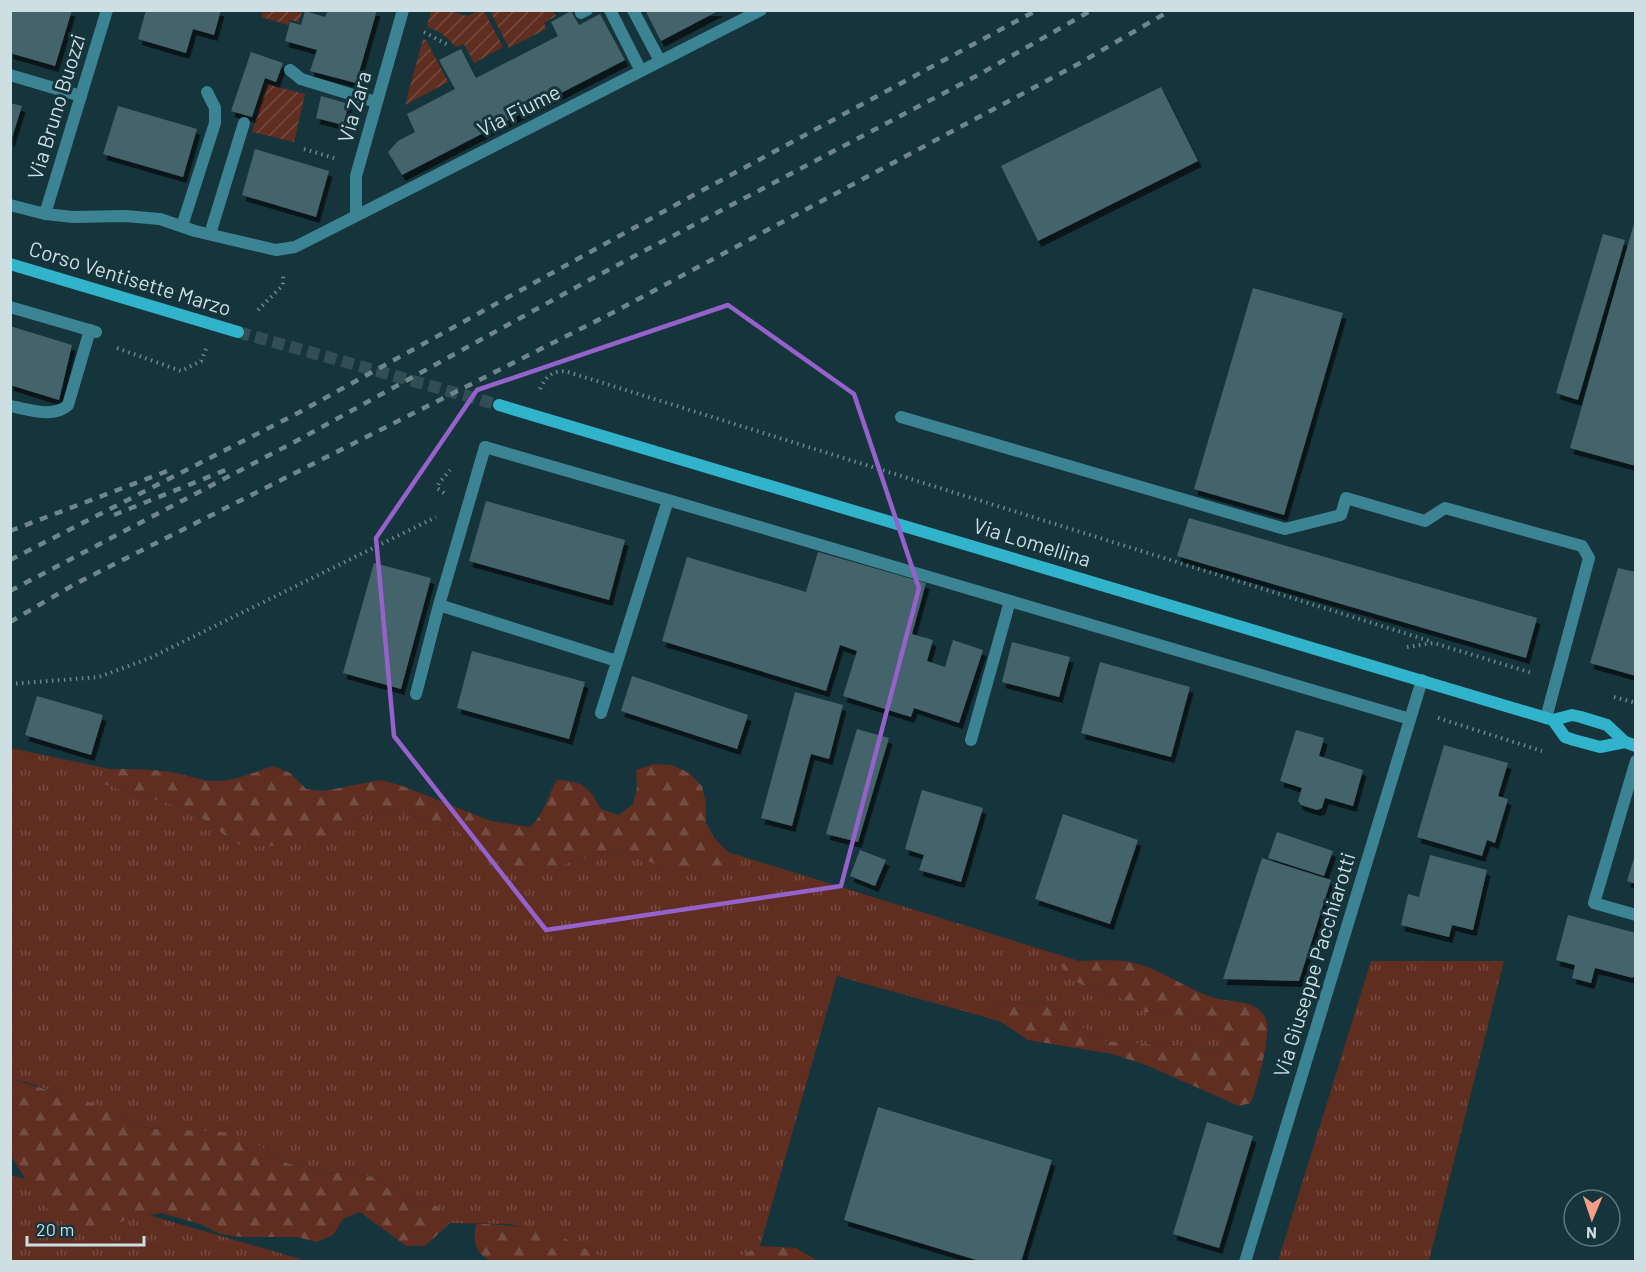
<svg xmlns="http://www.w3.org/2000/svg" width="1646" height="1272" font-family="Barlow,sans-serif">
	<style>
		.grass { fill: url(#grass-tufts) }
		.forest { fill: url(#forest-firs) }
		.garden { fill: url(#garden-furrows) }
		.building { fill: #44636a; filter: url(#shadow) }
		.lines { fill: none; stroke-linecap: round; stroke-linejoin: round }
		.secondary-tunnel { stroke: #324e54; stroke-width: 12; stroke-dasharray: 12 6; stroke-linecap: butt }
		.path { stroke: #6e868c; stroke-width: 4; stroke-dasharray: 1.5 4.5; stroke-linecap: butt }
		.lane { stroke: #3c8393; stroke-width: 12 }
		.street { stroke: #3c8393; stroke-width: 12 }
		.secondary { stroke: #31b3cc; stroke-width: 12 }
		.rail { stroke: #6f868c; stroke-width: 4.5; stroke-dasharray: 8 8; stroke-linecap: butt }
		.marked { fill: none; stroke: #9462ca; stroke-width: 4.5; stroke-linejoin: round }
		.labels { text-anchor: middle; stroke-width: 6; stroke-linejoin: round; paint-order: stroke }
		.street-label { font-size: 21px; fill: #cedfe3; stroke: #16343b }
	</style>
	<defs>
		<pattern id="grass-tufts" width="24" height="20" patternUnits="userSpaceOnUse" patternTransform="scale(1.5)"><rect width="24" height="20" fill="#5f2e21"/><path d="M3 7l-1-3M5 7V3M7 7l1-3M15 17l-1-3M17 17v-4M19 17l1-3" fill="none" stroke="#754c41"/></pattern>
		<pattern id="forest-firs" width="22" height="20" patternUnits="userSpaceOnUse" patternTransform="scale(1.5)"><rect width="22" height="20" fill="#5f2e21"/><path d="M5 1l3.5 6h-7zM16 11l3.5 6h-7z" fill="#754c41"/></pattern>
		<pattern id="garden-furrows" width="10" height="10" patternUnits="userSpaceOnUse" patternTransform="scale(1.5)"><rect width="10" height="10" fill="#5f2e21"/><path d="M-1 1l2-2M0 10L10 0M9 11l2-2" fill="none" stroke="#754c41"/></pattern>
		<filter id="shadow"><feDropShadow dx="3.5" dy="6" stdDeviation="0" flood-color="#0009"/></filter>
	</defs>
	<rect width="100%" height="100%" fill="#16343b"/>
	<!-- grass -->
	<path class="grass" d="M 11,748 L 110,769 L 101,783 L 181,807 L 208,822 L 234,843 L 333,835 L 361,816 L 379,811 L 399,812 L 450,826 L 504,864 L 557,866 L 609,852 L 628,853 L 662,867 L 732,870 L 728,852 L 1079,961 L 1061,964 L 1069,978 L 1084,986 L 1116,995 L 1144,1012 L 1194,1016 L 1239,1037 L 1225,1048 L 1204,1049 L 1105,1041 L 1040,1001 L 999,1004 L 985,1017 L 837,976 L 760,1246 L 730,1262 L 618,1261 L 603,1258 L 559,1237 L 509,1224 L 450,1223 L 437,1206 L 418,1203 L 372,1177 L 356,1173 L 317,1172 L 284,1162 L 258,1145 L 137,1126 L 124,1116 L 29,1083 L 11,1079 Z
		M 1371,961 L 1504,961 L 1429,1261 L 1278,1261 Z
		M 11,1175 L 307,1261 L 11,1261 Z"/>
	<!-- forest -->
	<path class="forest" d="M 654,764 L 672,765 L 689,773 L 702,786 L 706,804 L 706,823 L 715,839 L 728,852 L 732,871 L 678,870 L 662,867 L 628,853 L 609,852 L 557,866 L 520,867 L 504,864 L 450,826 L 399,812 L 379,811 L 361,816 L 334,835 L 300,844 L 250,847 L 234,843 L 208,822 L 181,807 L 100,783 L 110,769 C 132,769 155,769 176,773 C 191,776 203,782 218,781 C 237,780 255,772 273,766 L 290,773 L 306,789 L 324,791 L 380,780 L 400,785 L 491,821 L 530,827 C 546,812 546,798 557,780 C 583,781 589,787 601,809 L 619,815 L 633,804 L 637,788 L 636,770 Z
		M 1079,961 C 1095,961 1114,959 1130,962 C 1161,968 1185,989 1215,998 C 1232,1003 1255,999 1265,1017 C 1273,1032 1257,1086 1251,1103 L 1239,1106 L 1146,1065 L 1112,1054 L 1028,1040 L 1001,1022 L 985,1017 L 999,1004 L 1040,1001 L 1105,1041 L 1204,1049 L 1225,1048 L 1239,1037 L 1194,1016 L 1144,1012 L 1116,995 L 1084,986 L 1069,978 L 1060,964 Z
		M 11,1079 L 92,1103 L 124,1116 L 137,1126 L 153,1129 L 225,1132 L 258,1145 L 284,1162 L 317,1172 L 356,1173 L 372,1177 L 418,1203 L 437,1206 L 450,1223 L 425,1246 L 406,1246 L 360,1212 L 343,1219 L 333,1235 L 316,1242 L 298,1237 L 241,1237 L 220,1234 L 200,1224 L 161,1213 L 123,1221 L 105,1230 L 85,1229 L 66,1225 L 39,1201 L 11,1156 Z
		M 476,1224 C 505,1224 529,1227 558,1236 C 579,1243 596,1257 618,1261 L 490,1261 C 474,1251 473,1241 476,1224 Z
		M 760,1246 L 796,1248 L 818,1261 L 730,1261 Z"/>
	<!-- garden -->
	<path class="garden" d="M 263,11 L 263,10 L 302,11 L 299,22 L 290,20 L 288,25 L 261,17 Z
		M 431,11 L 450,11 L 467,16 L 478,11 L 484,11 L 503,47 L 474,63 L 464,44 L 456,47 C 447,37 440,31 427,27 Z
		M 490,11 L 553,11 L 556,16 L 544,23 L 546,29 L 509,48 Z
		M 423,39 L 426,40 L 448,82 L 405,105 Z
		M 266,84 L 305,94 L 294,142 L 252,132 Z"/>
	<!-- building -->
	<path class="building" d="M 10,10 L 72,10 L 55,66 L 10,53 Z
		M 146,10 L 221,10 L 214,35 L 193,29 L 186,53 L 138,39 Z
		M 328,10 L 377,10 L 356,83 L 310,71 L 317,50 L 285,41 L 290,22 L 301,25 L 305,11 L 325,17 Z
		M 645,10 L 720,10 L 661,41 Z
		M 571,11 L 579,25 L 600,14 L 625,60 L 402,175 L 388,152 L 398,141 L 415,132 L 407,114 L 455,89 L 439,60 L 461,49 L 476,78 L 558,36 L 551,22 Z
		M 251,52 L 283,63 L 276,82 L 265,78 L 252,117 L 231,111 Z
		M 1161,87 L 1198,161 L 1038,241 L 1001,166 Z
		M 321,96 L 349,104 L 343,125 L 316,118 Z
		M 10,103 L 22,106 L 11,141 L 10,141 Z
		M 118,106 L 197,129 L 183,177 L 103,154 Z
		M 255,149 L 329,171 L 316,217 L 242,195 Z
		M 1635,220 L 1636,220 L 1636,466 L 1570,448 Z
		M 1603,234 L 1625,240 L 1578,400 L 1556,393 Z
		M 1253,288 L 1343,313 L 1284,515 L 1194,489 Z
		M 10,326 L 72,345 L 59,400 L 10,385 Z
		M 486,501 L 625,540 L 609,600 L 469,561 Z
		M 1189,518 L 1537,618 L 1526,658 L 1177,556 Z
		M 818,552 L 926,583 L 912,634 L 933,640 L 927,661 L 945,667 L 953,640 L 983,650 L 959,723 L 914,708 L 911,717 L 843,696 L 857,651 L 840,645 L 826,691 L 662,641 L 687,557 L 806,592 Z
		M 374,563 L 431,578 L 401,689 L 343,673 Z
		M 1618,568 L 1636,572 L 1636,676 L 1590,663 Z
		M 1012,642 L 1070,657 L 1059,697 L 1002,682 Z
		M 472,651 L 585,682 L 569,739 L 457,708 Z
		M 1100,662 L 1190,687 L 1171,757 L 1081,733 Z
		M 632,676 L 748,715 L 737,749 L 621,711 Z
		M 795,692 L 843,705 L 829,759 L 811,754 L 792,826 L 761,818 Z
		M 37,696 L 103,715 L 91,755 L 25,735 Z
		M 857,729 L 889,738 L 858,842 L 826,834 Z
		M 1296,730 L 1324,738 L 1319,756 L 1363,770 L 1353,806 L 1325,798 L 1322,808 L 1317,810 L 1301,805 L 1298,801 L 1302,788 L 1280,781 Z
		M 1444,745 L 1508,763 L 1498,796 L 1508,799 L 1495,843 L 1487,840 L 1482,856 L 1417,837 Z
		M 922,790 L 983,808 L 961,882 L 919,870 L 924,855 L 905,849 Z
		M 1063,814 L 1138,840 L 1110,924 L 1035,899 Z
		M 1277,832 L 1333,851 L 1324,876 L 1268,858 Z
		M 860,850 L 886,860 L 875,886 L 850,876 Z
		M 1430,855 L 1487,870 L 1473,930 L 1452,925 L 1449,937 L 1401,925 L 1408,894 L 1419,897 Z
		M 1635,855 L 1636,855 L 1636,884 L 1627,881 Z
		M 1262,858 L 1331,880 L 1299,981 L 1223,979 Z
		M 1568,915 L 1636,933 L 1636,969 L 1633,978 L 1595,968 L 1591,983 L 1572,978 L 1575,965 L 1556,960 Z
		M 878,1107 L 1052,1160 L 1021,1262 L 983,1262 L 844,1220 Z
		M 1207,1122 L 1253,1136 L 1219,1248 L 1173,1234 Z"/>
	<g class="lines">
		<!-- secondary-tunnel -->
		<path class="secondary-tunnel" d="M 238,332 L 499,405"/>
		<!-- path -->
		<path class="path" d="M 424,32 L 450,46
			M 304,149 L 334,158
			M 258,310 L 283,285 L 283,276
			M 117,348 L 181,371 L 201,361 L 206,349
			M 540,389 C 546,376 554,369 568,372 L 1433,642
			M 444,493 L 437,488 L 439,483 L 450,470
			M 1407,647 L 1434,643 L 1532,673
			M 10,684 L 99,677 L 150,658 L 436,517
			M 1614,697 L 1636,703
			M 1438,718 L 1542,751"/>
		<!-- lane -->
		<path class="lane" d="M 610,10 L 641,71
			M 633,10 L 660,61
			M 581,13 L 587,10
			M 290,70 L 301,79 L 376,102
			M 10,75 L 81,96
			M 182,226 L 215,123 L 215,108 L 207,92
			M 210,234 L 244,123
			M 10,406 C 28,409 53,419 68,405 L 90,330
			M 901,417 L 1285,529 L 1341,515 L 1346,498 L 1425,521 L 1445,508 L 1582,546 L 1589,558 L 1546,718
			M 485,447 L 439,605 L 617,661
			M 416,694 L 439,605
			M 1636,761 L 1594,903 L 1636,915"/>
		<!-- street -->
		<path class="street" d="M 10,205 L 45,214 L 73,217 L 125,216 L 160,219 L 195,231 L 276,250 L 295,247 L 761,10
			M 45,214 L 107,10
			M 356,216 L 356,176 L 403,10
			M 10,307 L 96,332
			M 485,447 L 668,500
			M 601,713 L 668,500 L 1410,719
			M 971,740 L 1010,601
			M 1245,1262 L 1422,680"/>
		<!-- secondary -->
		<path class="secondary" d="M 10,264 L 238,332
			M 499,405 L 1553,720 L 1572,715 L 1581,717 L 1607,725 L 1625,742 L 1636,746
			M 1553,720 L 1565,737 L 1574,740 L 1600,747 L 1625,742"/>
		<!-- rail -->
		<path class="rail" d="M 114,515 L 228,469
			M 10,531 L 170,470
			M 10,560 L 296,414 L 690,197 L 1037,10
			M 10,591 L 300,439 L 593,278 L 980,74 L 1092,10
			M 10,622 L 75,584 L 614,312 L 1080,63 L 1171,10"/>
	</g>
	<!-- marked area -->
	<path class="marked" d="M 728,305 L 854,394 L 919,588 L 841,886 L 546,930 L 394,736 L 376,538 L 477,390 Z"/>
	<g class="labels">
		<!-- street labels -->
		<g class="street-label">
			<text transform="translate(57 107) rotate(-73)" y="7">Via Bruno Buozzi</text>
			<text transform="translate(355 107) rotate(-74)" y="7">Via Zara</text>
			<text transform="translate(519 111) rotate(-27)" y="7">Via Fiume</text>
			<text transform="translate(130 279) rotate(17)" y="7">Corso Ventisette Marzo</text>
			<text transform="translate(1032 543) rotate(17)" y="7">Via Lomellina</text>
			<text transform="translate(1315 965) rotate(-73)" y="7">Via Giuseppe Pacchiarotti</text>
		</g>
	</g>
	<!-- border -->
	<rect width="1646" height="1272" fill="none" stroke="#cedfe3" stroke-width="24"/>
	<!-- north arrow -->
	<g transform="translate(1592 1218) rotate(182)"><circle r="28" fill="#16343b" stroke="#60787e" stroke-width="1.5"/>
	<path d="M0-4.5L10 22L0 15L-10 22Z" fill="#f49e86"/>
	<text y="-9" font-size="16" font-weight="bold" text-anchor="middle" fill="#cedfe3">N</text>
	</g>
	<!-- scale -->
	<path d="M27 1236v9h117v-9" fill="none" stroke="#cedfe3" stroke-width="3"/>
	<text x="36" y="1236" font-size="18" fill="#cedfe3" stroke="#16343b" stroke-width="4.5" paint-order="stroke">20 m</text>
</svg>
